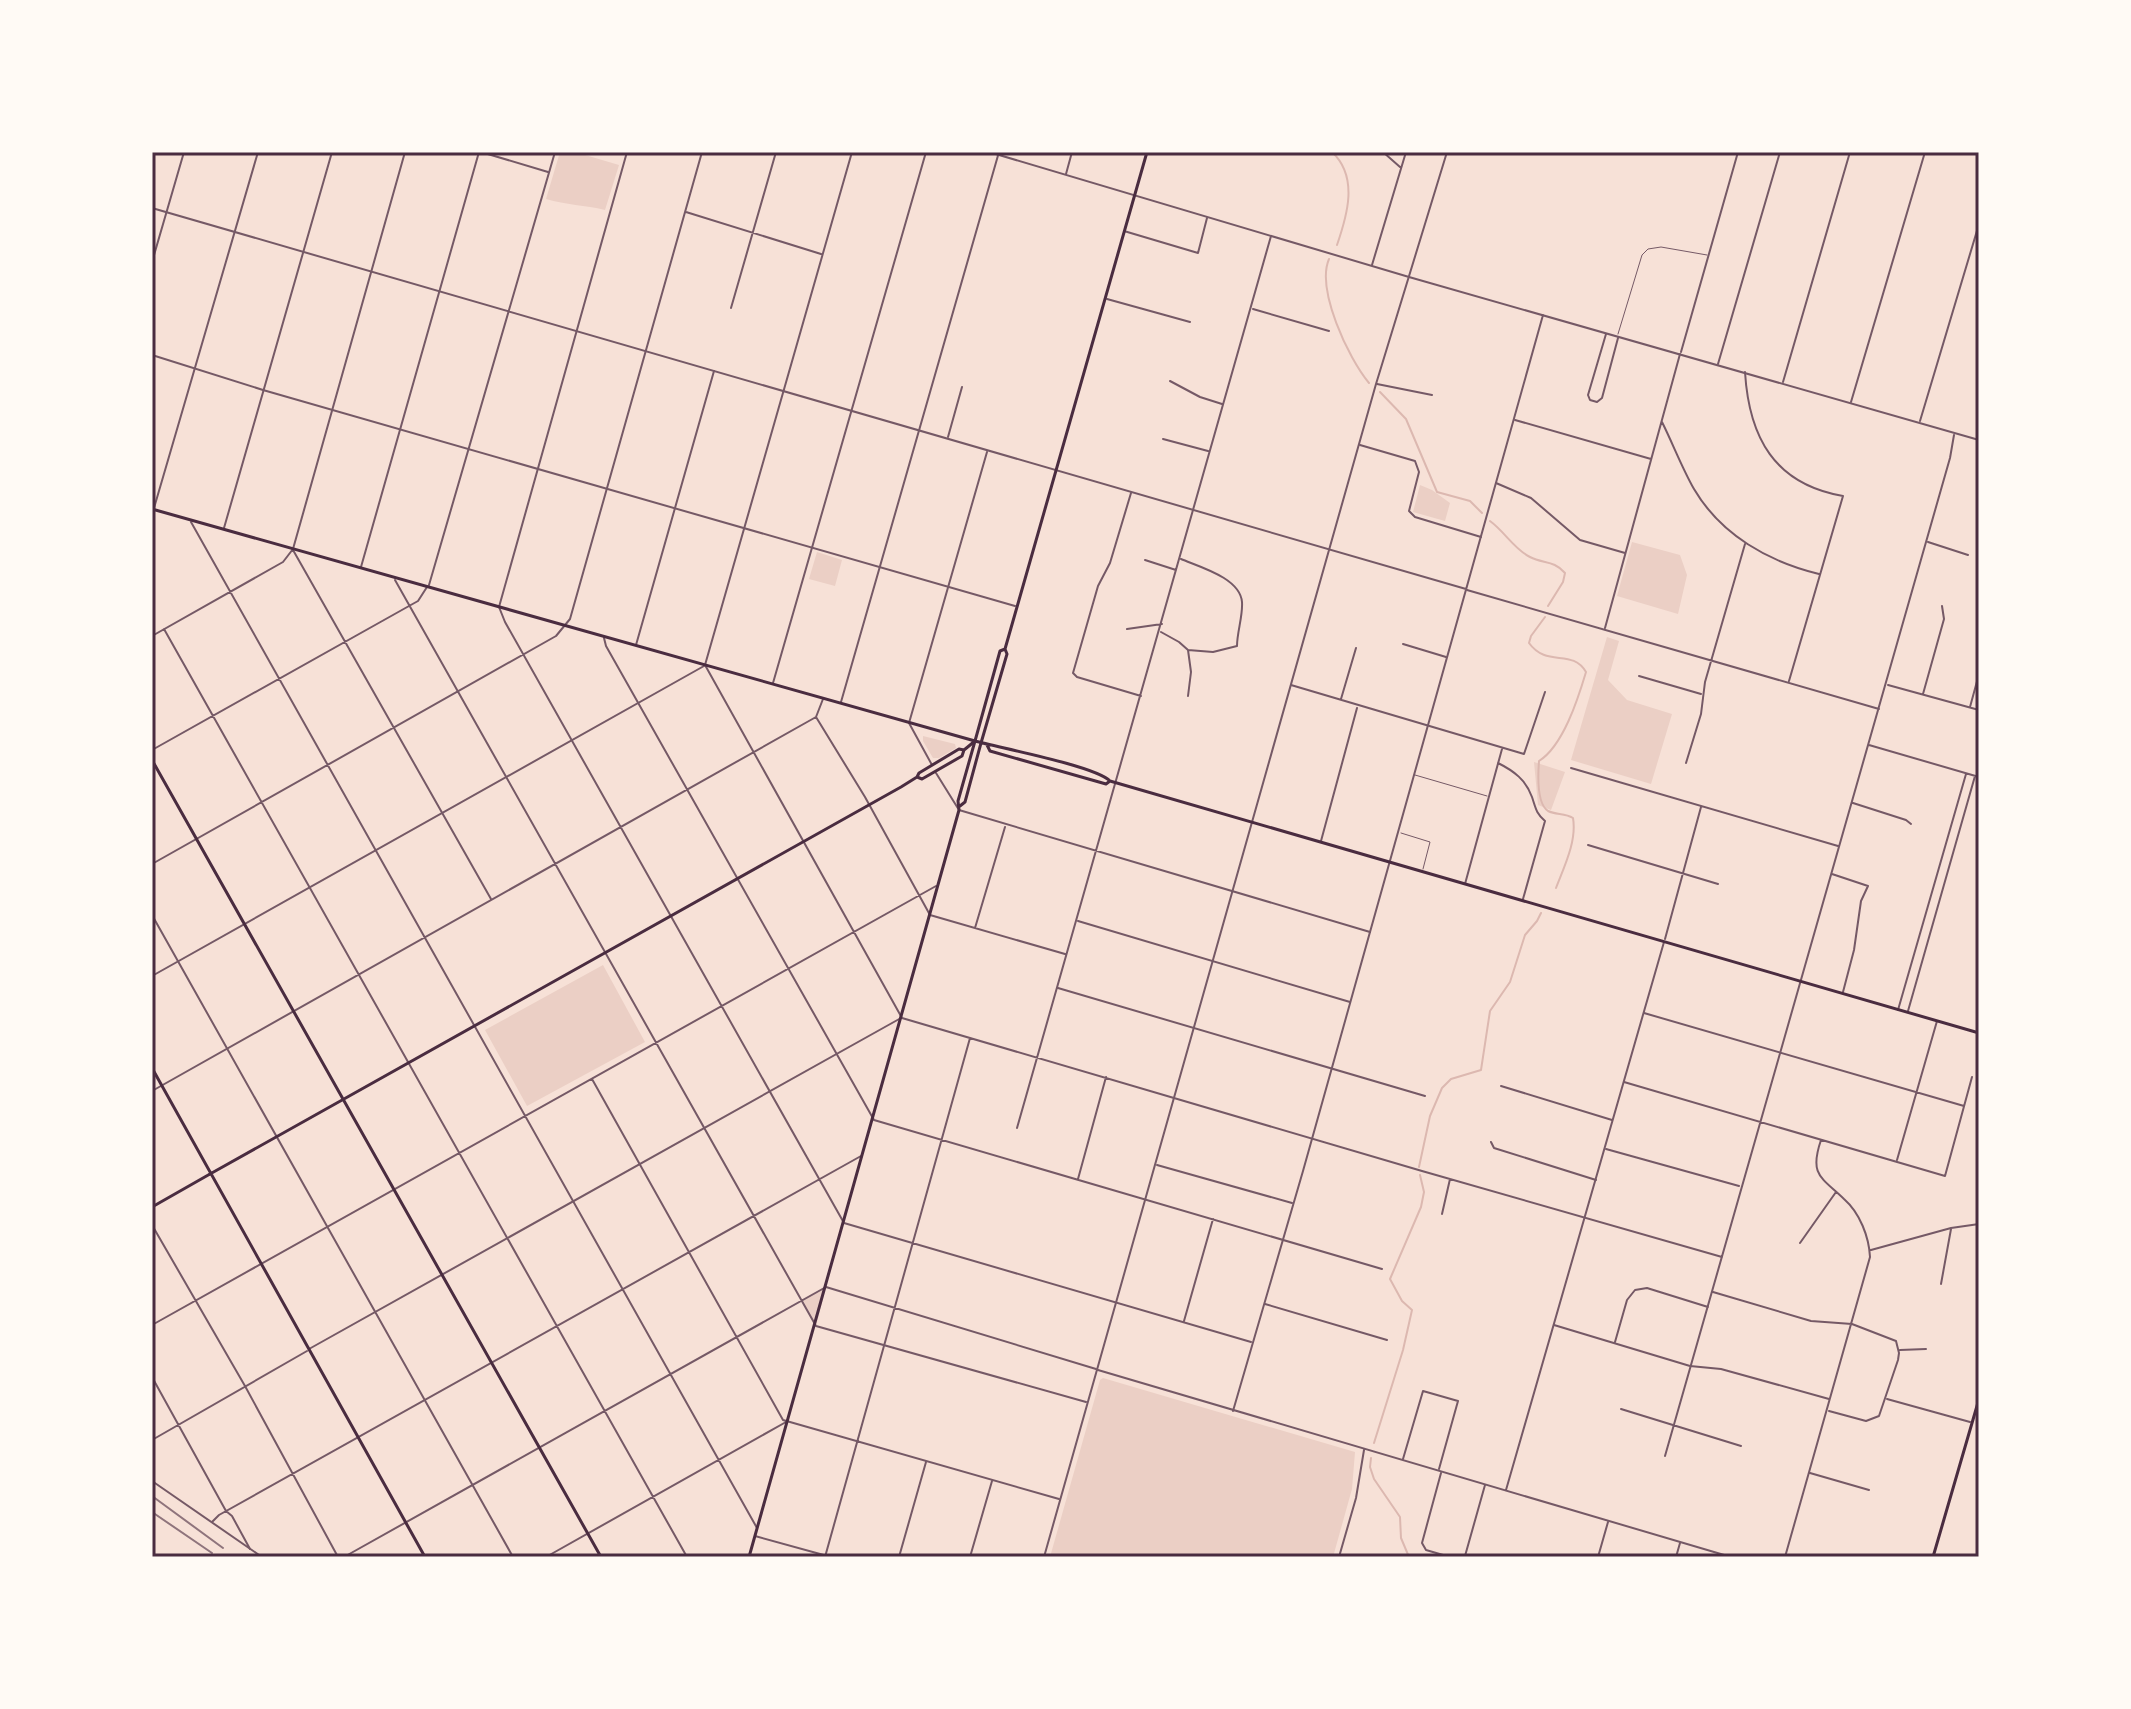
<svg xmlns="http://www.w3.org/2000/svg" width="2131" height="1709" font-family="Overpass,sans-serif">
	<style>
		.green { fill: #ebcfc5 }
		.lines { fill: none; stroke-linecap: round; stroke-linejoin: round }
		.stream { stroke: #dcb8b0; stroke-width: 2 }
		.service { stroke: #755966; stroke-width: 1 }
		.minor { stroke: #755966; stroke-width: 2 }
		.tertiary { stroke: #755966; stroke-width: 2 }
		.secondary { stroke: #4a2c40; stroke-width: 3 }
		.primary { stroke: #4a2c40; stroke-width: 3 }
		.rail { stroke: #8f747c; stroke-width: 2 }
		.neatline { fill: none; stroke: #4a2c40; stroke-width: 3 }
	</style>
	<rect width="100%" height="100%" fill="#f7e1d7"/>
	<!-- green -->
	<path class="green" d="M 560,152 L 575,152 L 619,165 L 605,210 C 585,205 566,205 546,199 Z
		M 1420,485 L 1432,490 L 1450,503 L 1445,521 L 1413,512 Z
		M 1632,542 L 1680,555 L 1687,575 L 1678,614 L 1617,596 Z
		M 817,552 L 842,560 L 835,586 L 809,579 Z
		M 1607,637 L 1619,641 L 1608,680 L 1627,700 L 1672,714 L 1651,784 L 1571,760 Z
		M 923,736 L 955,744 L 956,748 L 939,758 L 933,758 L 923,741 Z
		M 1534,762 L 1565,772 L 1551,810 L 1538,805 Z
		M 603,965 L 645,1042 L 527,1106 L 485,1030 Z
		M 826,1287 L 816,1326 L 802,1301 Z
		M 1103,1378 L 1355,1452 L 1352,1489 L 1333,1557 L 1050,1557 L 1100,1380 Z"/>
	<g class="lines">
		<!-- stream -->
		<path class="stream" d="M 1332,152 C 1359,177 1347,216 1337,245
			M 1329,259 C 1316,289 1348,358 1369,383
			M 1380,392 L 1406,419 L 1437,492 L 1470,501 L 1482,513
			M 1490,521 C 1505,532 1514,549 1530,557 C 1543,564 1554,560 1565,573 L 1563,582 L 1548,606
			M 1545,617 L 1531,636 L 1529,643 C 1547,668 1572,648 1586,672 C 1578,699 1563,746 1539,761 C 1538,774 1536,803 1548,811 C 1556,815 1565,813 1573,818 C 1577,841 1564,867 1556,888
			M 1419,1167 L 1430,1116 L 1442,1088 L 1451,1079 L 1481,1070 L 1490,1011 L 1510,982 L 1525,935 L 1537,921 L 1541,913
			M 1374,1443 L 1403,1350 L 1412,1310 L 1402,1301 L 1390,1279 L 1421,1207 L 1424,1192 L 1420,1175
			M 1371,1458 L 1370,1467 L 1374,1479 L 1400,1517 L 1401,1538 L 1409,1557"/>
		<!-- service -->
		<path class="service" d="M 1618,334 L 1642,255 L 1648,249 L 1661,247 L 1707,255
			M 1415,775 L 1487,796
			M 1401,833 L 1430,842 L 1423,869"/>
		<!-- minor -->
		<path class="minor" d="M 481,152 L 548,172
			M 627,152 L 499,607 L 505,622 L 844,1223 L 1251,1342
			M 852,152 L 705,665 L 902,1018 L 1422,1171 L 1722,1257
			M 1383,152 L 1400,167
			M 1066,174 L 1072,152
			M 686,212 L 821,254
			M 1124,231 L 1198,253 L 1207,218
			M 152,262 L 184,152
			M 1372,265 L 1406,152
			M 1107,299 L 1190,322
			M 731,308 L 776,152
			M 1253,309 L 1329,331
			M 1606,334 L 1588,395 L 1590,400 L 1597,402 L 1602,398 L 1618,338
			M 1718,364 L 1780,152
			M 1745,372 C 1749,437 1774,484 1843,496 L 1789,681
			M 1170,381 L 1200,397 L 1222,404
			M 1783,382 L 1850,152
			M 1377,384 L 1432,395
			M 1851,402 L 1925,152
			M 1515,420 L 1651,459
			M 1920,421 L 1979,224
			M 1662,422 C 1673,444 1682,468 1694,489 C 1721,535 1769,562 1819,574
			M 948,437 L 962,387
			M 1163,439 L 1208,451
			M 1360,445 L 1415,461 L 1419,472 L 1409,511 L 1415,517 L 1481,537
			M 1496,483 L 1531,498 L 1580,540 L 1625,553
			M 1131,493 L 1110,563 L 1098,586 L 1073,673 L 1077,677 L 1141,696
			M 154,508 L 258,152
			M 191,522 L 757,1528
			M 224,528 L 332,152
			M 1928,542 L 1968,555
			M 293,550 L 491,899
			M 1145,560 L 1176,570
			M 361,567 L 479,152
			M 395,580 L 816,1326 L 1086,1402
			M 1467,590 L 1879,709
			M 1605,628 L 1680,354
			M 164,629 L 687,1557
			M 1127,629 L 1162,624
			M 1161,632 L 1179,642 L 1188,650 L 1213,652 L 1237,646 C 1237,632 1243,616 1242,602 C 1240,578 1200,567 1181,559
			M 152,636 L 283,562 L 293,549 L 405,152
			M 604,638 L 606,646 L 874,1120 L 1382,1269
			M 1403,644 L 1446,657
			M 636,645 L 714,371
			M 1188,650 L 1191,672 L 1188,696
			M 1639,676 L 1701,694
			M 773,683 L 926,152
			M 1291,685 L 1524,754 L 1545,692
			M 1888,685 L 1979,710
			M 1923,694 L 1944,619 L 1942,606
			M 823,699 L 816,717 L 865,797 L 930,915 L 1065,954
			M 1341,699 L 1356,648
			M 841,702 L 999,152
			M 1970,707 L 1979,674
			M 1869,745 L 1979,777
			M 152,750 L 409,606 L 418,601 L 427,587
			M 1498,763 C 1514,771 1526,780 1532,797 C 1536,809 1536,813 1545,821 L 1523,899
			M 1686,763 L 1701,714 L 1705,682 L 1745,544
			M 932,765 L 909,723 L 987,452
			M 1571,768 L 1838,846
			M 936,773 L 959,810 L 1370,932
			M 1853,803 L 1906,820 L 1911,824
			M 1321,841 L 1357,708
			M 1588,845 L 1718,884
			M 152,864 L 556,636 L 570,619 L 702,152
			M 1832,874 L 1868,886 L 1861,901 L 1854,950 L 1843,992
			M 1465,884 L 1502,749
			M 1078,921 L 1350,1002
			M 975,928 L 1005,827
			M 1665,939 L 1701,807
			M 1058,988 L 1425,1096
			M 1898,1010 L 1966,774
			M 1908,1011 L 1975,776
			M 1644,1013 L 1964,1106
			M 592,1079 L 783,1420 L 1059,1499
			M 1624,1082 L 1945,1176 L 1972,1077
			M 1501,1086 L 1612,1120
			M 152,1091 L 816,717
			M 1017,1128 L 1271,236
			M 1491,1142 L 1494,1148 L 1596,1180
			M 1606,1149 L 1739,1186
			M 1897,1160 L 1937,1021
			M 1157,1165 L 1292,1203
			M 1078,1179 L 1106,1077
			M 1442,1214 L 1450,1179
			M 152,1225 L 245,1386 L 338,1557
			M 1800,1243 L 1836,1192
			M 1871,1250 L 1951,1228 L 1979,1224
			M 1941,1284 L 1951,1229
			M 1713,1292 L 1811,1321 L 1852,1324 L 1896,1341 L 1899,1353 L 1898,1360 L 1879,1416 L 1866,1421 L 1829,1411
			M 1265,1304 L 1387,1340
			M 1184,1321 L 1213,1219
			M 152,1325 L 936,886
			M 1554,1325 L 1690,1366 L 1721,1369 L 1829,1399
			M 1615,1342 L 1627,1300 L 1635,1290 L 1647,1288 L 1708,1307
			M 1900,1350 L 1926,1349
			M 152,1377 L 226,1511 L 232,1516 L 250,1549
			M 1887,1399 L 1970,1422
			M 1621,1409 L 1741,1446
			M 152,1440 L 307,1351
			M 1665,1456 L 1950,458 L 1954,435
			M 1403,1459 L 1423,1391 L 1458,1401 L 1439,1469
			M 1441,1473 L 1422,1543 L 1426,1550 L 1450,1557
			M 1810,1473 L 1869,1490
			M 212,1522 L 219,1515 L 861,1156
			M 755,1536 L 831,1557
			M 344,1557 L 826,1287 L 1096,1369
			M 546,1557 L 786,1422
			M 825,1557 L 970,1038
			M 899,1557 L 926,1462
			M 970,1557 L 992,1481
			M 1462,1557 L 1465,1556 L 1485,1485
			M 1598,1557 L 1608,1522
			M 1676,1557 L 1680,1543
			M 1785,1557 L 1870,1257 C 1869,1237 1860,1213 1844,1199 C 1821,1177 1809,1175 1821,1140"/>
		<!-- tertiary -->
		<path class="tertiary" d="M 989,152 L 1409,277 L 1979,440
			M 152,208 L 1466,589
			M 1681,352 L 1738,152
			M 152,355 L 263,390 L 1015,606
			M 429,585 L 555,152
			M 152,915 L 513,1557
			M 152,976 L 704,666
			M 309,1349 L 901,1018
			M 1098,1370 L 1731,1557
			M 1233,1411 L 1303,1171 L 1543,315
			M 152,1481 L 262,1557
			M 1506,1490 L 1664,942
			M 1044,1557 L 1376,384 L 1447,152
			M 1339,1557 L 1356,1498 L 1364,1450"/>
		<!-- secondary -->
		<path class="secondary" d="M 987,745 L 990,751 L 1106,784 L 1110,781
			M 960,806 L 965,802 L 981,743
			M 152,1207 L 210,1174
			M 749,1557 L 959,810 L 958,801 L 975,741 C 1000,748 1095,766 1110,781 L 1979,1033
			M 1933,1557 L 1979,1399"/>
		<!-- primary -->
		<path class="primary" d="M 152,509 L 975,741
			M 975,741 L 1000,651 L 1005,649
			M 981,743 L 1007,654 L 1005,649 L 1147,152
			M 152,760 L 601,1557
			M 917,777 L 922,779 L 962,756 L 964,750 L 975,741
			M 152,1068 L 425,1557
			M 210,1174 L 901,787 L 917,777 L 919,773 L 959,749 L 964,750"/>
		<!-- rail -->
		<path class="rail" d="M 152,1496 L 223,1548
			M 152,1512 L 212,1553"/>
	</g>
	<!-- border -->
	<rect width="2131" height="1709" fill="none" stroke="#fffaf5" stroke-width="308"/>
	<rect x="154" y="154" width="1823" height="1401" class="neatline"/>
</svg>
